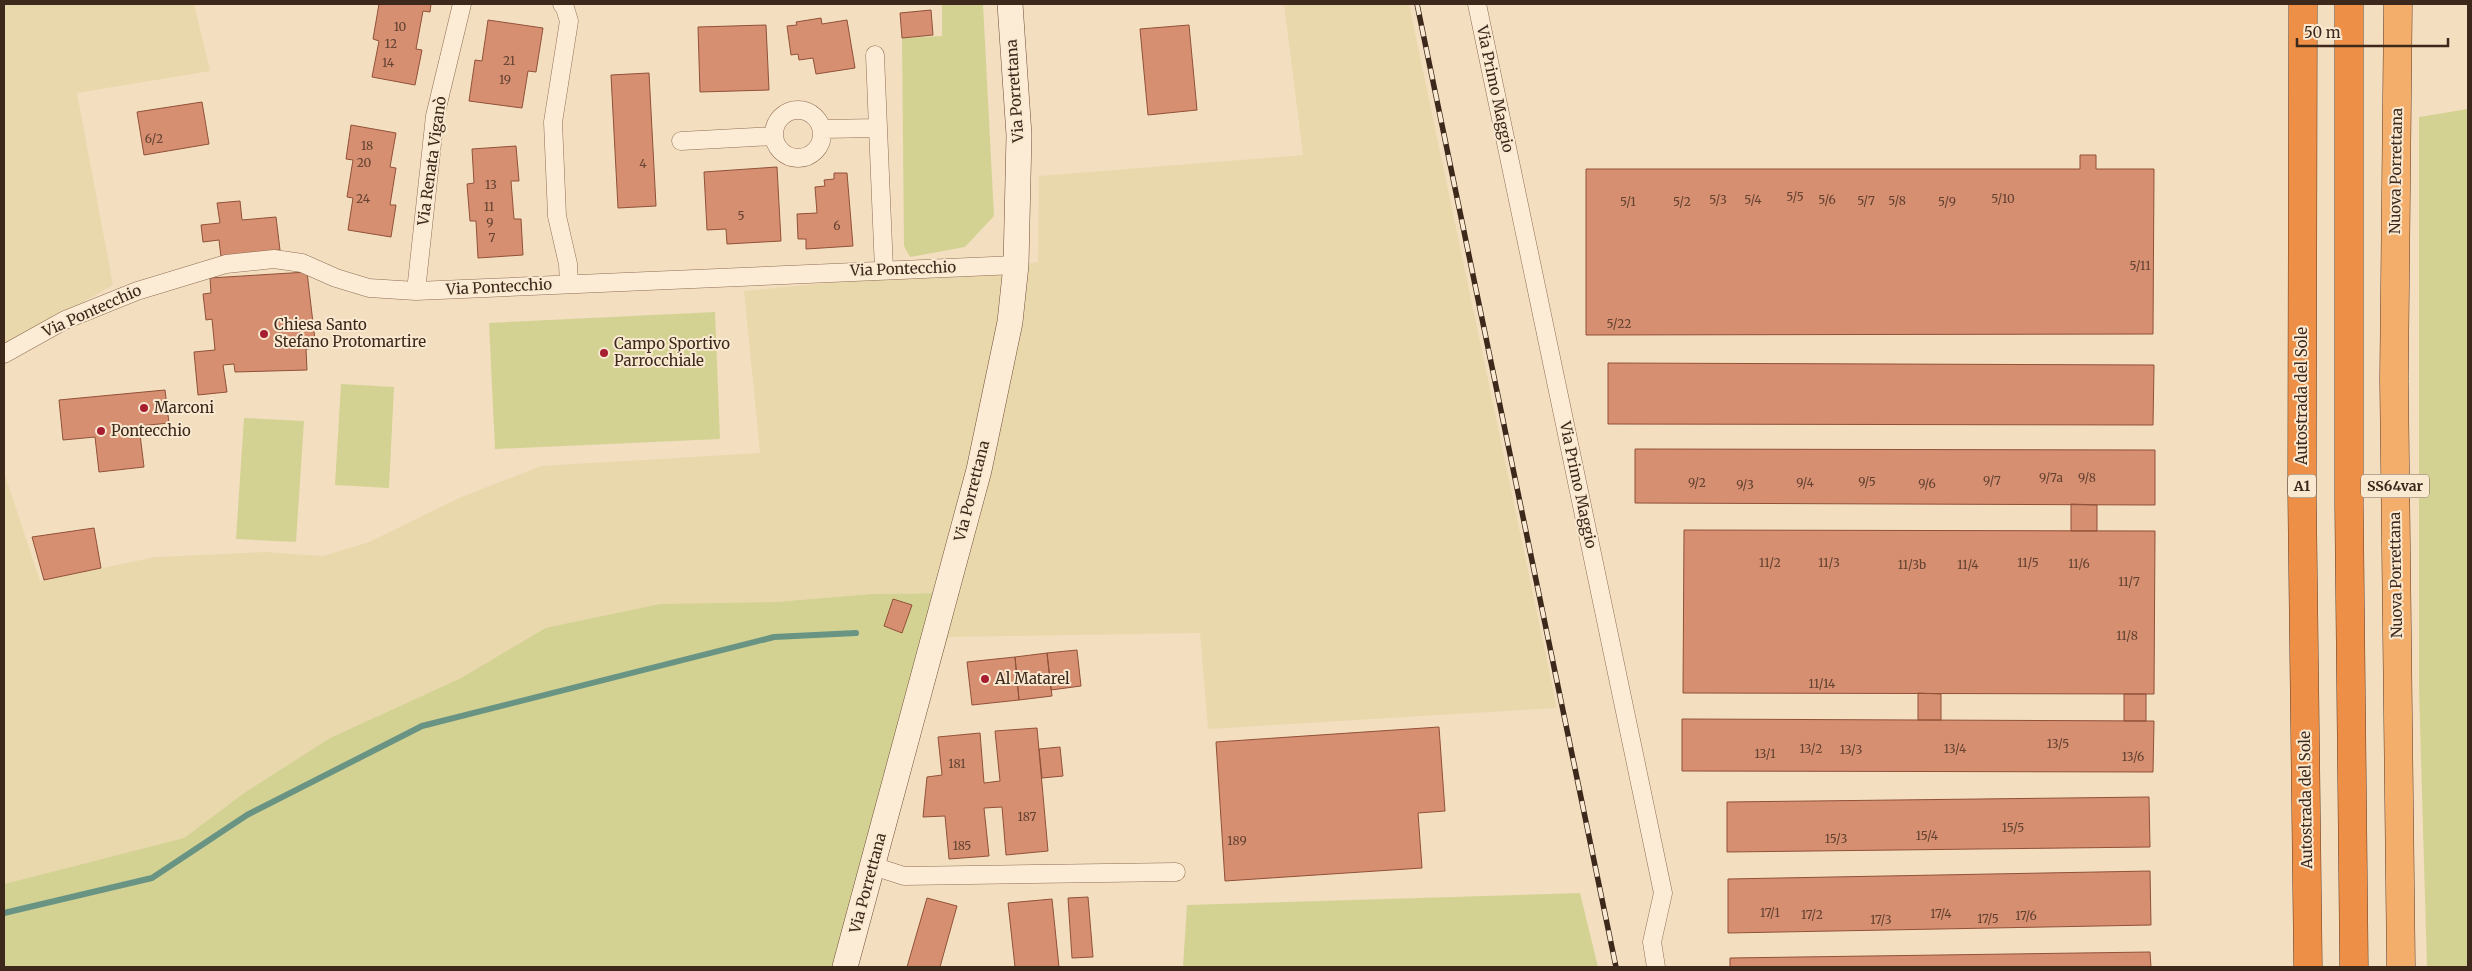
<svg xmlns="http://www.w3.org/2000/svg" width="2472" height="971" font-family="Merriweather,serif">
	<style>
		.farmland { fill: #ead8ad }
		.green { fill: #d3d293 }
		.lines { fill: none; stroke-linecap: round; stroke-linejoin: round }
		.stream { stroke: #699484; stroke-width: 6 }
		.building { fill: #d68f71; stroke: #915138 }
		.minor-casing { stroke: #8f6d55; stroke-width: 19 }
		.secondary-casing { stroke: #714e39; stroke-width: 26 }
		.trunk-casing { stroke: #5c3b2a; stroke-width: 29 }
		.motorway-casing { stroke: #5c3b2a; stroke-width: 29 }
		.minor { stroke: #fdecd5; stroke-width: 18 }
		.secondary { stroke: #fdecd5; stroke-width: 25 }
		.trunk { stroke: #f4ae6c; stroke-width: 28 }
		.motorway { stroke: #ed8f46; stroke-width: 28 }
		.rail-casing { stroke: #3d281c; stroke-width: 5.5 }
		.rail { stroke: #fae9d1; stroke-width: 4; stroke-dasharray: 11; stroke-linecap: butt }
		.poi-dot { fill: #a61e2f; stroke: #fae9d1; stroke-width: 2 }
		.labels { text-anchor: middle; stroke-width: 4; stroke-linejoin: round; paint-order: stroke }
		.number-label { font-size: 12px; fill: #634231 }
		.shield { fill: #fae9d1; stroke: #766252; stroke-width: 1 }
		.shield-label { font-size: 14px; font-weight: bold; fill: #3d281c }
		.street-label { font-size: 15px; fill: #3d281c; stroke: #fae9d1 }
		.poi-label { font-size: 15px; fill: #3d281c; stroke: #fae9d1; text-anchor: start }
	</style>
	<rect width="100%" height="100%" fill="#f3dec0"/>
	<!-- farmland -->
	<path class="farmland" d="M 4,4 L 194,4 L 210,71 L 77,93 L 113,285 L 4,347 Z
		M 1284,4 L 1409,4 L 1557,708 L 1208,729 L 1200,633 L 948,637 L 952,593 L 871,594 L 775,602 L 544,628 L 461,678 L 330,738 L 244,793 L 184,838 L 4,884 L 4,472 L 40,581 L 155,557 L 265,552 L 323,556 L 369,542 L 459,498 L 541,466 L 760,453 L 744,291 L 1038,262 L 1039,176 L 1303,155 Z"/>
	<!-- green -->
	<path class="green" d="M 942,4 L 983,4 L 994,216 L 965,247 L 910,257 L 904,246 L 902,38 L 942,36 Z
		M 2468,109 L 2468,967 L 2427,967 L 2419,689 L 2419,117 Z
		M 715,312 L 720,439 L 495,449 L 489,323 Z
		M 341,384 L 394,387 L 389,488 L 335,485 Z
		M 244,418 L 304,421 L 296,542 L 236,539 Z
		M 952,593 L 948,637 L 851,967 L 4,967 L 4,884 L 184,838 L 244,793 L 330,738 L 461,678 L 545,628 L 660,604 L 775,602 L 871,594 Z
		M 1580,893 L 1598,967 L 1183,967 L 1187,905 Z"/>
	<g class="lines">
		<!-- stream -->
		<path class="stream" d="M 4,913 L 152,878 L 247,815 L 422,726 L 774,637 L 856,633"/>
	</g>
	<!-- building -->
	<path class="building" d="M 379,4 L 431,4 L 430,12 L 423,11 L 416,49 L 422,50 L 415,85 L 372,77 L 379,41 L 373,39 Z
		M 931,10 L 933,35 L 902,38 L 900,13 Z
		M 821,18 L 822,24 L 847,20 L 855,68 L 816,74 L 813,58 L 799,60 L 798,54 L 791,55 L 787,26 L 797,25 L 796,22 Z
		M 488,20 L 543,28 L 536,72 L 528,71 L 522,108 L 469,101 L 475,60 L 482,61 Z
		M 766,25 L 769,90 L 700,92 L 698,27 Z
		M 1189,25 L 1197,110 L 1148,115 L 1140,29 Z
		M 649,73 L 656,206 L 618,208 L 611,75 Z
		M 202,102 L 209,144 L 144,155 L 137,112 Z
		M 351,125 L 396,133 L 390,167 L 396,168 L 390,205 L 396,205 L 391,237 L 348,230 L 353,198 L 347,197 L 353,160 L 346,159 Z
		M 516,146 L 519,181 L 511,181 L 514,219 L 521,219 L 523,255 L 478,258 L 476,221 L 470,221 L 467,184 L 474,183 L 472,149 Z
		M 2080,155 L 2096,155 L 2096,169 L 2154,169 L 2153,334 L 1586,335 L 1586,169 L 2080,169 Z
		M 777,167 L 781,241 L 727,244 L 726,229 L 707,230 L 704,172 Z
		M 834,173 L 847,173 L 853,246 L 806,249 L 806,239 L 798,239 L 797,214 L 817,213 L 815,187 L 825,186 L 824,180 L 834,179 Z
		M 240,201 L 242,220 L 276,217 L 280,250 L 221,257 L 219,240 L 203,242 L 201,225 L 220,223 L 217,203 Z
		M 307,272 L 316,348 L 306,349 L 307,370 L 235,372 L 234,364 L 223,365 L 227,392 L 198,395 L 194,352 L 215,350 L 212,319 L 206,320 L 203,294 L 211,293 L 210,278 Z
		M 1608,363 L 2154,365 L 2153,425 L 1608,424 Z
		M 165,390 L 169,423 L 139,426 L 144,467 L 99,472 L 95,437 L 63,440 L 59,400 Z
		M 1635,449 L 2155,450 L 2155,505 L 1635,503 Z
		M 2071,504 L 2097,505 L 2097,531 L 2071,531 Z
		M 94,528 L 101,568 L 44,580 L 32,537 Z
		M 1684,530 L 2155,531 L 2154,694 L 1683,693 Z
		M 893,599 L 912,605 L 902,633 L 884,626 Z
		M 1077,650 L 1081,686 L 1051,690 L 1047,653 Z
		M 1047,653 L 1052,696 L 1019,700 L 1015,657 Z
		M 1015,657 L 1019,700 L 972,705 L 967,662 Z
		M 1918,693 L 1941,694 L 1941,720 L 1918,720 Z
		M 2124,694 L 2146,694 L 2146,721 L 2124,721 Z
		M 1682,719 L 2154,721 L 2153,772 L 1682,771 Z
		M 1439,727 L 1445,811 L 1418,813 L 1422,868 L 1225,881 L 1216,742 Z
		M 1037,728 L 1048,851 L 1006,855 L 1002,807 L 984,808 L 989,856 L 949,859 L 945,816 L 923,817 L 927,777 L 942,775 L 938,737 L 980,733 L 984,783 L 1000,781 L 995,731 Z
		M 1060,747 L 1063,776 L 1042,778 L 1039,749 Z
		M 2149,797 L 2150,847 L 1727,852 L 1727,802 Z
		M 2150,871 L 2151,925 L 1728,933 L 1728,879 Z
		M 1088,897 L 1093,957 L 1072,958 L 1068,898 Z
		M 927,898 L 957,906 L 940,967 L 907,967 Z
		M 1052,899 L 1059,967 L 1015,967 L 1008,903 Z
		M 2150,952 L 2151,967 L 1730,967 L 1730,958 Z"/>
	<g class="lines">
		<!-- minor casing -->
		<g class="minor-casing">
			<path id="minor" d="M 562,4 L 565,8 L 569,21 L 553,122 L 557,216 L 568,264 L 569,284
				M 1477,4 L 1663,893 L 1652,942 L 1656,967
				M774 134a24 24 0 1 1 48 0a24 24 0 1 1-48 0Z
				M 878,128 L 884,270
				M 822,129 L 878,128 L 875,55
				M 681,141 L 774,136
				M 416,291 L 435,116 L 462,4
				M 4,354 L 65,320 L 137,291 L 226,264 L 274,259 L 302,263 L 336,278 L 369,288 L 416,291 L 1016,265
				M 873,866 L 904,876 L 1176,872"/>
		</g>
		<!-- secondary casing -->
		<g class="secondary-casing">
			<path id="secondary" d="M 845,967 L 979,470 L 1010,322 L 1016,265 L 1019,135 L 1010,4"/>
		</g>
		<!-- trunk casing -->
		<g class="trunk-casing">
			<path id="trunk" d="M 2398,4 L 2394,379 L 2401,967"/>
		</g>
		<!-- motorway casing -->
		<g class="motorway-casing">
			<path id="motorway" d="M 2303,4 L 2302,493 L 2308,967
				M 2349,4 L 2349,504 L 2354,967"/>
		</g>
		<!-- minor -->
		<use href="#minor" class="minor"/>
		<!-- secondary -->
		<use href="#secondary" class="secondary"/>
		<!-- trunk -->
		<use href="#trunk" class="trunk"/>
		<!-- motorway -->
		<use href="#motorway" class="motorway"/>
		<!-- rail casing -->
		<g class="rail-casing">
			<path id="rail" d="M 1417,4 L 1616,967"/>
		</g>
		<!-- rail -->
		<use href="#rail" class="rail"/>
	</g>
	<!-- markers -->
	<g class="poi-dot">
		<circle cx="264" cy="334" r="5"/>
		<circle cx="604" cy="353" r="5"/>
		<circle cx="144" cy="408" r="5"/>
		<circle cx="101" cy="431" r="5"/>
		<circle cx="985" cy="679" r="5"/>
	</g>
	<g class="labels">
		<!-- number labels -->
		<g class="number-label">
			<text x="400" y="31">10</text>
			<text x="391" y="48">12</text>
			<text x="509" y="65">21</text>
			<text x="388" y="67">14</text>
			<text x="505" y="84">19</text>
			<text x="154" y="143">6/2</text>
			<text x="367" y="150">18</text>
			<text x="364" y="167">20</text>
			<text x="643" y="168">4</text>
			<text x="491" y="189">13</text>
			<text x="1795" y="201">5/5</text>
			<text x="363" y="203">24</text>
			<text x="2003" y="203">5/10</text>
			<text x="1718" y="204">5/3</text>
			<text x="1753" y="204">5/4</text>
			<text x="1827" y="204">5/6</text>
			<text x="1866" y="205">5/7</text>
			<text x="1897" y="205">5/8</text>
			<text x="1628" y="206">5/1</text>
			<text x="1682" y="206">5/2</text>
			<text x="1947" y="206">5/9</text>
			<text x="489" y="211">11</text>
			<text x="741" y="220">5</text>
			<text x="490" y="227">9</text>
			<text x="837" y="230">6</text>
			<text x="492" y="242">7</text>
			<text x="2140" y="270">5/11</text>
			<text x="1619" y="328">5/22</text>
			<text x="2051" y="482">9/7a</text>
			<text x="2087" y="482">9/8</text>
			<text x="1992" y="485">9/7</text>
			<text x="1867" y="486">9/5</text>
			<text x="1697" y="487">9/2</text>
			<text x="1805" y="487">9/4</text>
			<text x="1927" y="488">9/6</text>
			<text x="1745" y="489">9/3</text>
			<text x="1770" y="567">11/2</text>
			<text x="1829" y="567">11/3</text>
			<text x="2028" y="567">11/5</text>
			<text x="2079" y="568">11/6</text>
			<text x="1912" y="569">11/3b</text>
			<text x="1968" y="569">11/4</text>
			<text x="2129" y="586">11/7</text>
			<text x="2127" y="640">11/8</text>
			<text x="1822" y="688">11/14</text>
			<text x="2058" y="748">13/5</text>
			<text x="1811" y="753">13/2</text>
			<text x="1955" y="753">13/4</text>
			<text x="1851" y="754">13/3</text>
			<text x="1765" y="758">13/1</text>
			<text x="2133" y="761">13/6</text>
			<text x="957" y="768">181</text>
			<text x="1027" y="821">187</text>
			<text x="2013" y="832">15/5</text>
			<text x="1927" y="840">15/4</text>
			<text x="1836" y="843">15/3</text>
			<text x="1237" y="845">189</text>
			<text x="962" y="850">185</text>
			<text x="1770" y="917">17/1</text>
			<text x="1941" y="918">17/4</text>
			<text x="1812" y="919">17/2</text>
			<text x="2026" y="920">17/6</text>
			<text x="1988" y="923">17/5</text>
			<text x="1881" y="924">17/3</text>
		</g>
		<!-- shield labels -->
		<g class="shield">
			<rect x="2288" y="474.5" width="28" height="23" rx="4"/>
			<rect x="2361" y="474.5" width="68" height="23" rx="4"/>
		</g>
		<g class="shield-label">
			<text x="2302" y="491">A1</text>
			<text x="2395" y="491">SS64var</text>
		</g>
		<!-- street labels -->
		<g class="street-label">
			<text transform="translate(1495 89) rotate(78)" y="5">Via Primo Maggio</text>
			<text transform="translate(1015 91) rotate(-94)" y="5">Via Porrettana</text>
			<text transform="translate(432 161) rotate(-82)" y="5">Via Renata Viganò</text>
			<text transform="translate(2396 171) rotate(-89)" y="5">Nuova Porrettana</text>
			<text transform="translate(903 269) rotate(-2)" y="5">Via Pontecchio</text>
			<text transform="translate(499 287) rotate(-3)" y="5">Via Pontecchio</text>
			<text transform="translate(92 311) rotate(-24)" y="5">Via Pontecchio</text>
			<text transform="translate(2302 396) rotate(-90)" y="5">Autostrada del Sole</text>
			<text transform="translate(1578 485) rotate(78)" y="5">Via Primo Maggio</text>
			<text transform="translate(972 491) rotate(-76)" y="5">Via Porrettana</text>
			<text transform="translate(2396 575) rotate(-91)" y="5">Nuova Porrettana</text>
			<text transform="translate(2306 800) rotate(-91)" y="5">Autostrada del Sole</text>
			<text transform="translate(868 883) rotate(-75)" y="5">Via Porrettana</text>
		</g>
		<!-- poi labels -->
		<g class="poi-label">
			<text x="274" y="330">Chiesa Santo<tspan x="274" dy="17">Stefano Protomartire</tspan></text>
			<text x="614" y="349">Campo Sportivo<tspan x="614" dy="17">Parrocchiale</tspan></text>
			<text x="154" y="413">Marconi</text>
			<text x="111" y="436">Pontecchio</text>
			<text x="995" y="684">Al Matarel</text>
		</g>
	</g>
	<!-- border -->
	<rect width="2472" height="971" fill="none" stroke="#3d281c" stroke-width="10"/>
	<!-- scale -->
	<path d="M2297 38v8h151v-8" fill="none" stroke="#3d281c" stroke-width="2.5"/>
	<text x="2304" y="38" font-size="15" fill="#3d281c" stroke="#fae9d1" stroke-width="4" paint-order="stroke">50 m</text>
</svg>
